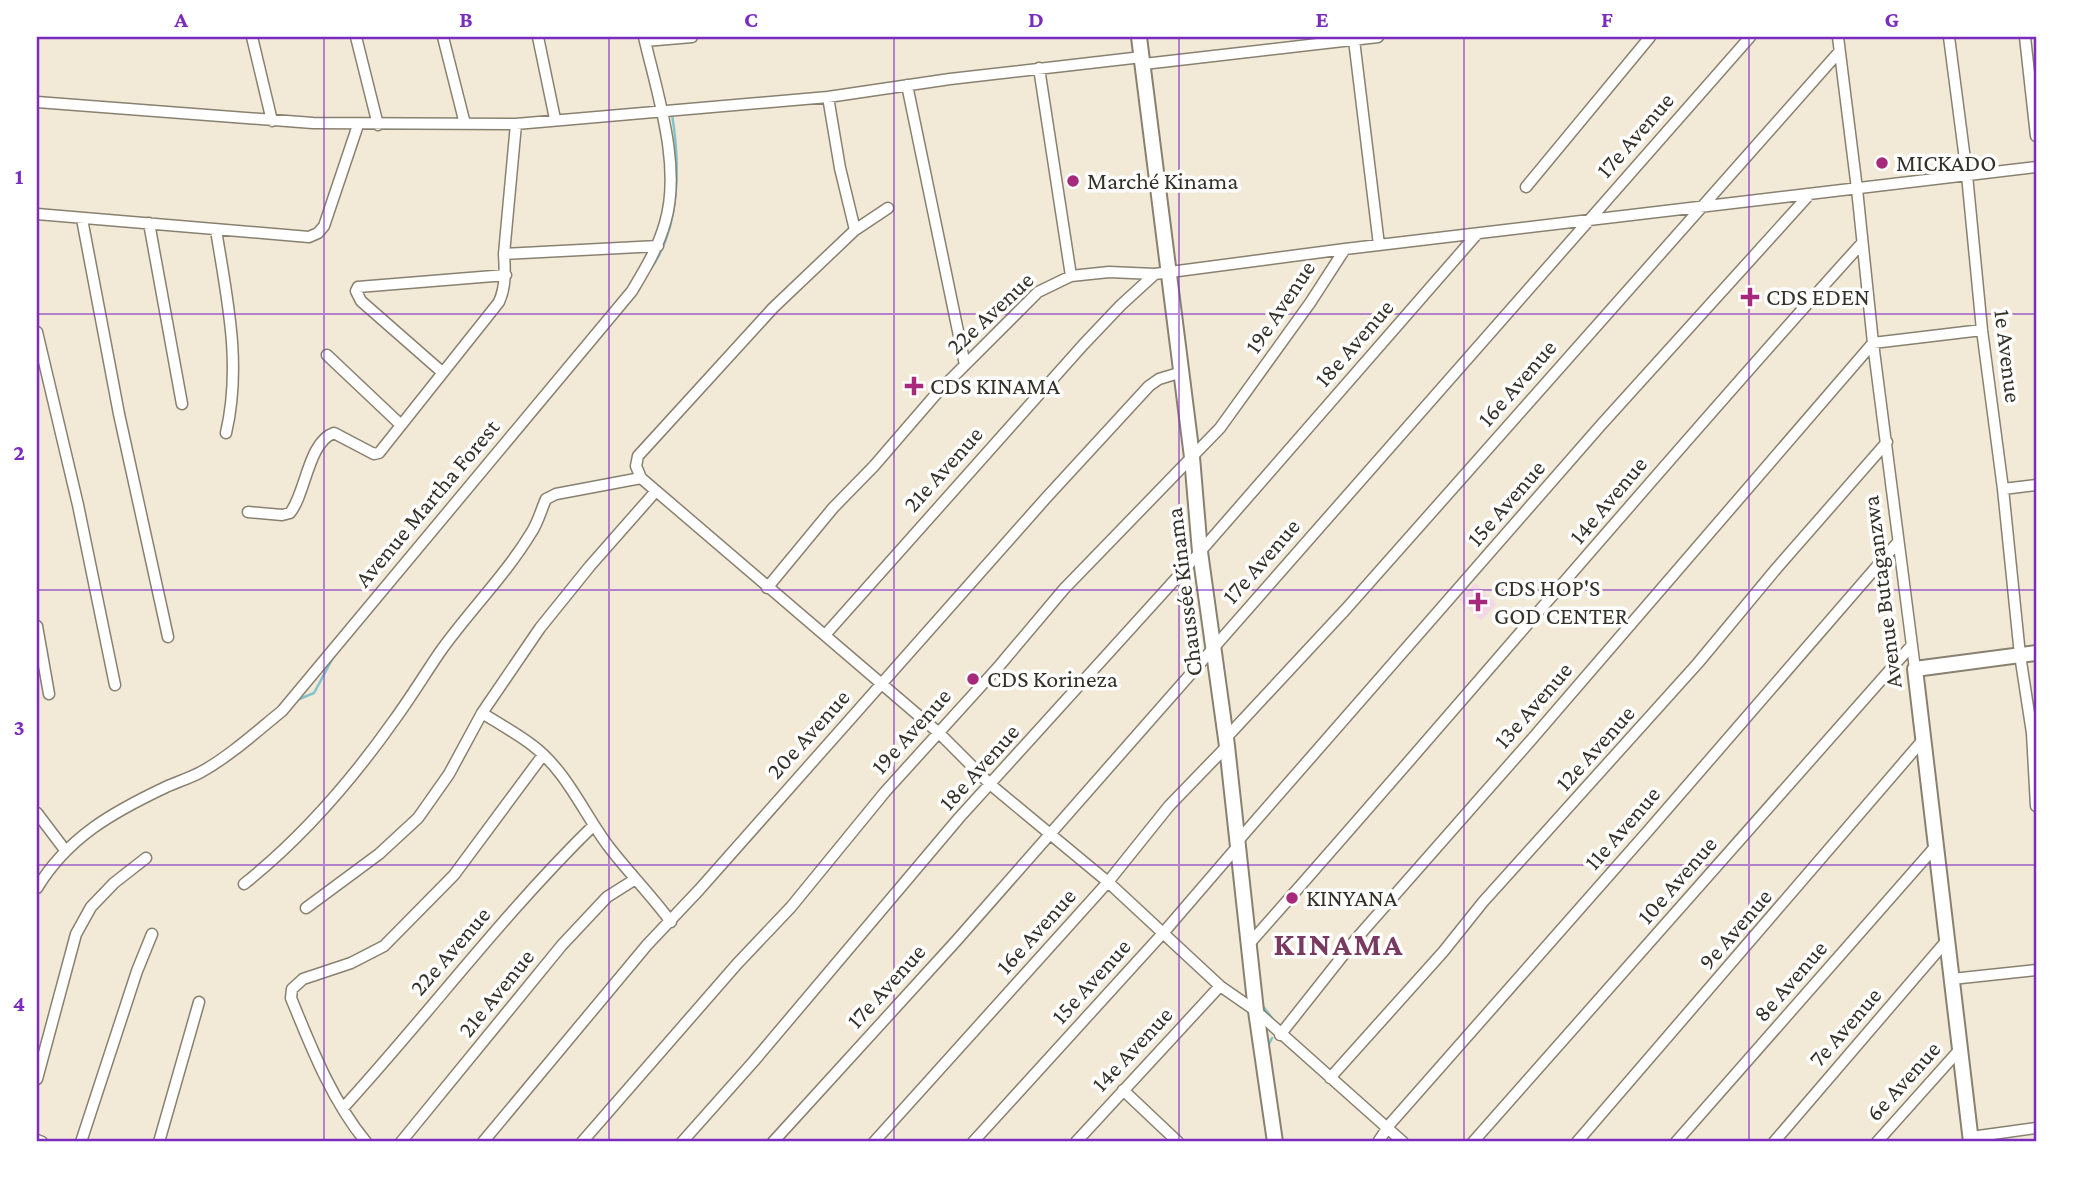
<svg xmlns="http://www.w3.org/2000/svg" width="2073" height="1179" font-family="'Crimson Pro',serif">
	<style>
		.medical { fill: #f2d9e3 }
		.lines { fill: none; stroke-linecap: round; stroke-linejoin: round }
		.stream { stroke: #83c3d0; stroke-width: 2.5 }
		.street-casing { stroke: #898170; stroke-width: 13 }
		.secondary-casing { stroke: #898170; stroke-width: 18 }
		.street { stroke: #fff; stroke-width: 10 }
		.secondary { stroke: #fff; stroke-width: 14 }
		.grid { fill: none; stroke: #7b2cbf; stroke-width: 2; stroke-opacity: 0.55 }
		.poi-dot { fill: #a7297b; stroke: #fff; stroke-width: 2.5 }
		.labels { text-anchor: middle; stroke-width: 7; stroke-linejoin: round; paint-order: stroke }
		.street-label { font-size: 24px; fill: #343129; stroke: #fff }
		.poi-label { font-size: 24px; fill: #343129; stroke: #fff; text-anchor: start }
		.district-label { font-size: 32px; font-weight: bold; letter-spacing: 2px; fill: #793a5f; stroke: #fff }
		.neatline { fill: none; stroke: #7b2cbf; stroke-width: 2.5 }
		.grid-label { font-size: 23px; text-anchor: middle; font-weight: bold; fill: #7b2cbf }
	</style>
	<rect width="100%" height="100%" fill="#f2ead7"/>
	<!-- medical -->
	<path class="medical" d="M 1475,583 L 1497,604 L 1481,621 L 1459,600 Z"/>
	<g class="lines">
		<!-- stream -->
		<path class="stream" d="M 650,270 C 681,227 680,164 672,114
			M 297,700 L 314,693 L 335,654
			M 1262,1005 L 1275,1022
			M 1267,1048 L 1272,1038"/>
		<!-- street casing -->
		<g class="street-casing">
			<path id="street" d="M 252,37 L 272,121
				M 356,37 L 378,125
				M 443,37 L 465,124
				M 538,37 L 555,119
				M 1838,37 L 1857,189 L 1873,343 L 1915,669
				M 1949,37 L 1967,175 L 1982,330 L 2003,489 L 2020,655 L 2032,733 L 2036,806
				M 2025,37 L 2036,136
				M 1354,40 L 1379,245
				M 645,41 L 692,37
				M 1144,64 L 1378,37
				M 1039,68 L 1071,276
				M 907,85 L 965,365
				M 828,97 L 840,168 L 855,230
				M 37,102 L 313,123 L 516,124 L 828,97 L 950,79 L 1142,57
				M 1526,187 L 1650,37
				M 888,208 L 855,230 L 773,308 L 638,456 L 636,466 L 641,478 L 939,733 L 991,785 L 1108,882 L 1220,986 L 1256,1011 L 1403,1142
				M 37,214 L 309,237 L 318,233 L 324,226 L 358,125
				M 82,219 L 119,414 L 168,637
				M 149,223 L 182,404
				M 216,230 C 227,299 242,364 226,433
				M 504,254 L 658,246
				M 37,332 L 78,505 L 115,685
				M 327,355 L 401,425
				M 442,372 L 361,301 L 356,291 L 358,287 L 506,275
				M 2003,489 L 2036,485
				M 248,512 L 282,515 L 290,513 C 306,493 308,442 334,433 L 374,454 L 379,453 L 499,302 C 506,286 505,271 504,254 L 516,124
				M 767,588 L 833,508 L 874,466 L 937,393 L 1038,292 L 1071,276 L 1109,272 L 1155,274 L 1345,249 L 2036,167
				M 37,626 L 49,694
				M 825,635 L 1083,345 L 1121,305 L 1155,274
				M 482,713 C 498,723 516,733 532,745 C 566,770 584,814 609,847 C 629,873 652,896 671,922
				M 1225,739 L 1346,609 L 1839,52
				M 37,813 L 65,850
				M 1237,842 L 1601,425 L 1809,195
				M 244,884 C 303,837 352,780 395,719 C 411,697 425,674 440,652 C 469,611 505,576 531,533 C 538,523 541,510 546,499 L 556,494 L 641,478
				M 37,888 C 68,837 113,812 166,787 C 177,782 190,778 201,772 C 230,756 256,732 282,711 L 632,291 C 645,269 658,248 665,223 C 682,166 657,93 644,37
				M 306,908 L 379,854 L 418,818 L 449,774 L 482,713 L 540,628 L 590,566 L 656,491
				M 1249,944 C 1455,712 1654,473 1862,243
				M 1952,979 L 2036,970
				M 1280,1035 L 1356,939 L 1532,739 L 1873,343 L 1982,330
				M 1330,1078 L 1443,952 L 1483,902 L 1698,663 L 1776,569 L 1887,442
				M 37,1079 L 76,934 L 91,907 L 114,883 L 146,858
				M 1123,1090 L 1178,1142
				M 343,1108 C 428,1015 503,914 593,826
				M 1971,1137 L 2036,1128
				M 37,1140 L 42,1142
				M 81,1142 L 137,971 L 152,934
				M 159,1142 L 199,1002
				M 366,1142 C 332,1101 311,1047 291,998 L 292,989 L 303,979 L 351,963 L 384,946 L 454,875 L 543,755
				M 401,1142 L 562,945 L 607,897 L 634,880
				M 483,1142 L 647,945 L 699,890 L 1046,498 L 1149,386 L 1159,379 L 1182,372
				M 582,1142 L 737,964 L 791,907 L 885,792 L 1000,665 L 1064,589 L 1220,428 L 1310,303 L 1345,249
				M 682,1142 L 754,1061 L 959,818 L 1200,552 L 1477,234
				M 773,1142 L 957,940 L 1750,37
				M 874,1142 L 1108,882 L 1169,806 L 1227,746
				M 973,1142 L 1164,932 L 1238,846
				M 1076,1142 L 1220,986
				M 1378,1142 L 1390,1124 L 1648,831 L 1898,542
				M 1473,1142 L 1912,645
				M 1577,1142 L 1922,741
				M 1676,1142 L 1935,847
				M 1774,1142 L 1948,939
				M 1877,1142 L 1961,1048"/>
		</g>
		<!-- secondary casing -->
		<g class="secondary-casing">
			<path id="secondary" d="M 1139,37 L 1192,457 L 1200,552 L 1227,746 L 1256,1011 L 1275,1142
				M 1971,1142 L 1915,669 L 2036,653"/>
		</g>
		<!-- street -->
		<use href="#street" class="street"/>
		<!-- secondary -->
		<use href="#secondary" class="secondary"/>
	</g>
	<!-- grid -->
	<path class="grid" d="M 324,37 L 324,1142M 609,37 L 609,1142M 894,37 L 894,1142M 1179,37 L 1179,1142M 1464,37 L 1464,1142M 1749,37 L 1749,1142M 37,314 L 2036,314M 37,590 L 2036,590M 37,865 L 2036,865"/>
	<!-- markers -->
	<g class="poi-dot">
		<circle cx="1882" cy="163" r="7"/>
		<circle cx="1073" cy="181" r="7"/>
		<path d="M1746.5 286.5h7v7h7v7h-7v7h-7v-7h-7v-7h7z"/>
		<path d="M910.5 375.5h7v7h7v7h-7v7h-7v-7h-7v-7h7z"/>
		<path d="M1474.5 591.5h7v7h7v7h-7v7h-7v-7h-7v-7h7z"/>
		<circle cx="973" cy="679" r="7"/>
		<circle cx="1292" cy="898" r="7"/>
	</g>
	<g class="labels">
		<!-- street labels -->
		<g class="street-label">
			<text transform="translate(1635 135) rotate(-49)" y="8">17e Avenue</text>
			<text transform="translate(1280 307) rotate(-56)" y="8">19e Avenue</text>
			<text transform="translate(990 313) rotate(-43)" y="8">22e Avenue</text>
			<text transform="translate(1354 343) rotate(-49)" y="8">18e Avenue</text>
			<text transform="translate(2008 356) rotate(83)" y="8">1e Avenue</text>
			<text transform="translate(1517 383) rotate(-49)" y="8">16e Avenue</text>
			<text transform="translate(943 469) rotate(-48)" y="8">21e Avenue</text>
			<text transform="translate(1608 500) rotate(-50)" y="8">14e Avenue</text>
			<text transform="translate(427 503) rotate(-50)" y="8">Avenue Martha Forest</text>
			<text transform="translate(1506 503) rotate(-49)" y="8">15e Avenue</text>
			<text transform="translate(1261 561) rotate(-49)" y="8">17e Avenue</text>
			<text transform="translate(1184 592) rotate(-97)" y="8">Chaussée Kinama</text>
			<text transform="translate(1882 592) rotate(-97)" y="8">Avenue Butaganzwa</text>
			<text transform="translate(1533 705) rotate(-49)" y="8">13e Avenue</text>
			<text transform="translate(911 731) rotate(-48)" y="8">19e Avenue</text>
			<text transform="translate(808 734) rotate(-48)" y="8">20e Avenue</text>
			<text transform="translate(1595 748) rotate(-48)" y="8">12e Avenue</text>
			<text transform="translate(979 767) rotate(-48)" y="8">18e Avenue</text>
			<text transform="translate(1622 828) rotate(-49)" y="8">11e Avenue</text>
			<text transform="translate(1677 880) rotate(-49)" y="8">10e Avenue</text>
			<text transform="translate(1735 929) rotate(-49)" y="8">9e Avenue</text>
			<text transform="translate(1036 931) rotate(-48)" y="8">16e Avenue</text>
			<text transform="translate(450 951) rotate(-49)" y="8">22e Avenue</text>
			<text transform="translate(1091 981) rotate(-48)" y="8">15e Avenue</text>
			<text transform="translate(1790 981) rotate(-49)" y="8">8e Avenue</text>
			<text transform="translate(886 986) rotate(-48)" y="8">17e Avenue</text>
			<text transform="translate(496 993) rotate(-51)" y="8">21e Avenue</text>
			<text transform="translate(1845 1027) rotate(-49)" y="8">7e Avenue</text>
			<text transform="translate(1132 1049) rotate(-47)" y="8">14e Avenue</text>
			<text transform="translate(1903 1081) rotate(-48)" y="8">6e Avenue</text>
		</g>
		<!-- poi labels -->
		<g class="poi-label">
			<text x="1896" y="171">MICKADO</text>
			<text x="1087" y="189">Marché Kinama</text>
			<text x="1766" y="305">CDS EDEN</text>
			<text x="930" y="394">CDS KINAMA</text>
			<text x="1494" y="596">CDS HOP'S<tspan x="1494" dy="28">GOD CENTER</tspan></text>
			<text x="987" y="687">CDS Korineza</text>
			<text x="1306" y="906">KINYANA</text>
		</g>
		<!-- district labels -->
		<g class="district-label">
			<text x="1339" y="955">KINAMA</text>
		</g>
	</g>
	<!-- border -->
	<rect width="2073" height="1179" fill="none" stroke="#ffffff" stroke-width="77"/>
	<rect x="38" y="38" width="1997" height="1102" class="neatline"/>
	<g class="grid-label">
		<text x="181" y="27">A</text>
		<text x="466" y="27">B</text>
		<text x="751" y="27">C</text>
		<text x="1036" y="27">D</text>
		<text x="1322" y="27">E</text>
		<text x="1607" y="27">F</text>
		<text x="1892" y="27">G</text>
		<text x="19" y="184">1</text>
		<text x="19" y="460">2</text>
		<text x="19" y="735">3</text>
		<text x="19" y="1011">4</text>
	</g>
</svg>
